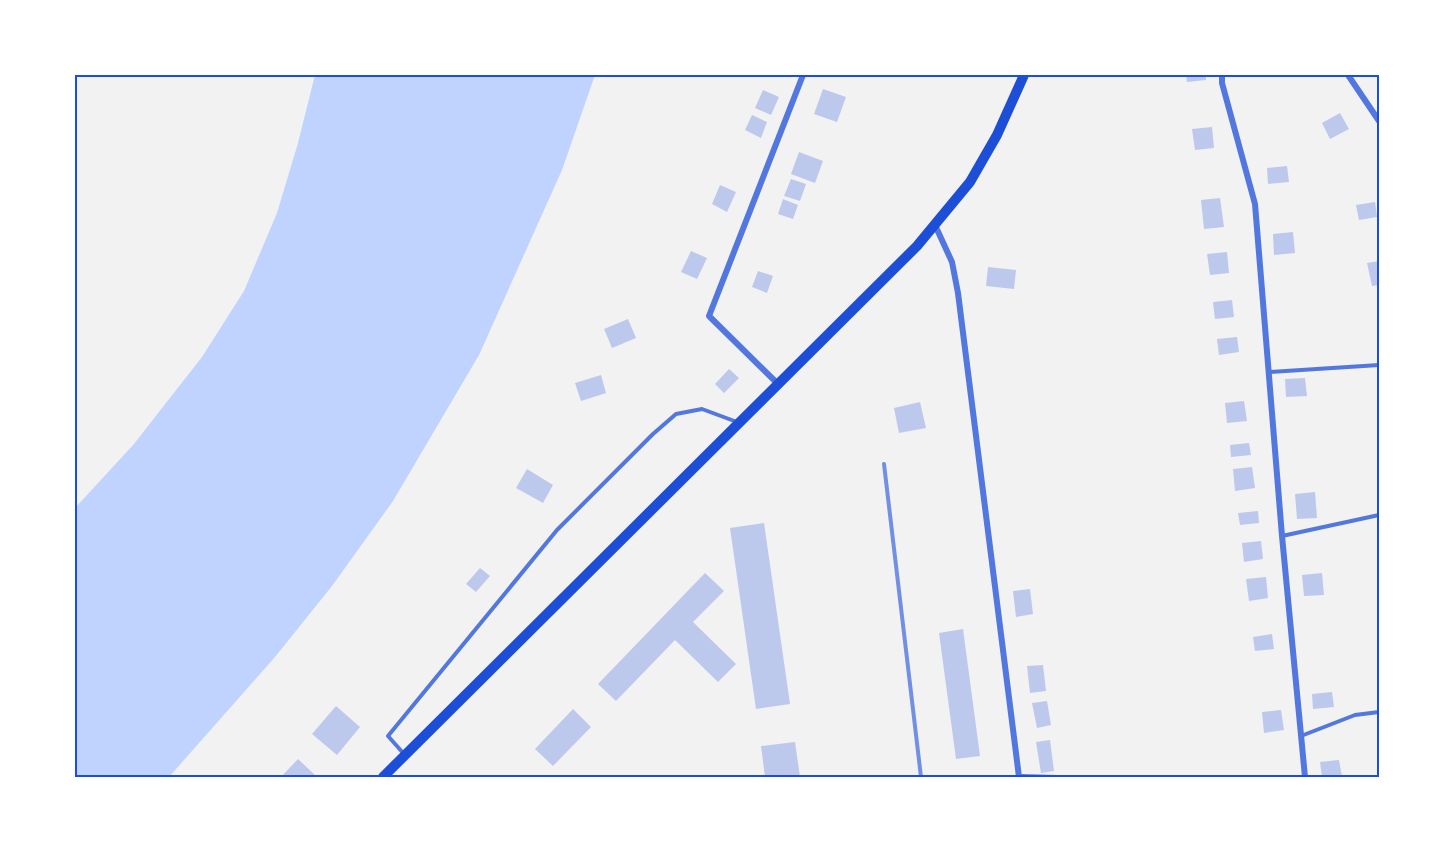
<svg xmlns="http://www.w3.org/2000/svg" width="1454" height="852" font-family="'Open Sans',sans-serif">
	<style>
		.water { fill: #bfd3fe }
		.building { fill: #bdc9ec }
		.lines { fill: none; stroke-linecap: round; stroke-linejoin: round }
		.service { stroke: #5277de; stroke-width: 4 }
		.minor { stroke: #5277de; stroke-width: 6 }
		.secondary { stroke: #1d4ed8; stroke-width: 10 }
		.rail { stroke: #7290e2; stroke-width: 4 }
		.neatline { fill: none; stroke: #1d4ed8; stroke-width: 2 }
	</style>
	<rect width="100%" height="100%" fill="#f2f2f2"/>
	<!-- water -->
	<path class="water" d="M 315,75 L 595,75 L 562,170 L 479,355 L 393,501 L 332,586 L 275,657 L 169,777 L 75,777 L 75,508 L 134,444 L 162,408 L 202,357 L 244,291 L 277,213 L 298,143 Z"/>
	<!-- building -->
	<path class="building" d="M 1186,75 L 1206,75 L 1206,80 L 1187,82 Z
		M 823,89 L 846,97 L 837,122 L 814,114 Z
		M 763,90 L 779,97 L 771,115 L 755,108 Z
		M 1340,113 L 1349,129 L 1330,139 L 1322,123 Z
		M 752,115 L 767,122 L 761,138 L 745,130 Z
		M 1212,127 L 1214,148 L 1195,150 L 1192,129 Z
		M 799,152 L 823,161 L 815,183 L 791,174 Z
		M 1287,166 L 1289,182 L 1268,184 L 1267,168 Z
		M 791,179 L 806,184 L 800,201 L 784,196 Z
		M 720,185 L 736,192 L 727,212 L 712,204 Z
		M 1220,198 L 1224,227 L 1204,229 L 1201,200 Z
		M 783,199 L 798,205 L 793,219 L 778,214 Z
		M 1375,202 L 1377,217 L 1359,220 L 1356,205 Z
		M 1293,232 L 1295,253 L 1274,255 L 1273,234 Z
		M 691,251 L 707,258 L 697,279 L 681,272 Z
		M 1227,252 L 1229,273 L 1210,275 L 1207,254 Z
		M 1379,261 L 1379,285 L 1372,286 L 1367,263 Z
		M 988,267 L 1016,270 L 1014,289 L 986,286 Z
		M 758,271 L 773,276 L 767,293 L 752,287 Z
		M 1232,300 L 1234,317 L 1215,319 L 1213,302 Z
		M 628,319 L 636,338 L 612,348 L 604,329 Z
		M 1237,337 L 1239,352 L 1219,355 L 1217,339 Z
		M 729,369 L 739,378 L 724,393 L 715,384 Z
		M 601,375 L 606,393 L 581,401 L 575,383 Z
		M 1305,378 L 1307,396 L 1286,397 L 1285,379 Z
		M 1244,401 L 1247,421 L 1227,423 L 1225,403 Z
		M 920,402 L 926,428 L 899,433 L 894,408 Z
		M 1249,443 L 1251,455 L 1231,457 L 1230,445 Z
		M 1252,467 L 1255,488 L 1235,491 L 1233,469 Z
		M 527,469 L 553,485 L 543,503 L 516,488 Z
		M 1315,492 L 1317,518 L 1297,519 L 1295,494 Z
		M 1258,511 L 1259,523 L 1240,525 L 1238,513 Z
		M 764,523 L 790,704 L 756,709 L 730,528 Z
		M 1261,541 L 1263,559 L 1244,562 L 1242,543 Z
		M 480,568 L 490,576 L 476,592 L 466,584 Z
		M 705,573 L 724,591 L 693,622 L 736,664 L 718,682 L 675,640 L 616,701 L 598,684 Z
		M 1322,573 L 1324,595 L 1304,596 L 1302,575 Z
		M 1266,577 L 1268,598 L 1249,601 L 1246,579 Z
		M 1030,589 L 1033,614 L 1016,617 L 1013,591 Z
		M 963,629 L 980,756 L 956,759 L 939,633 Z
		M 1272,634 L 1274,649 L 1255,651 L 1253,637 Z
		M 1043,665 L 1046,691 L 1030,693 L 1027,666 Z
		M 1332,692 L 1334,707 L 1313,709 L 1312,694 Z
		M 1047,701 L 1051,725 L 1037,728 L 1032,703 Z
		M 336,706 L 360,727 L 337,755 L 312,734 Z
		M 573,709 L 591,727 L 553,766 L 535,749 Z
		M 1281,710 L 1284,730 L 1264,733 L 1262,712 Z
		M 1050,740 L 1054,771 L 1041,773 L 1036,742 Z
		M 795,742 L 800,777 L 765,777 L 761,746 Z
		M 298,759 L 315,775 L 281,777 Z
		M 1339,760 L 1342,777 L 1322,777 L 1320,762 Z"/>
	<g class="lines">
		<!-- service -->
		<path class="service" d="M 1269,372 L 1379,365
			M 1282,536 L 1379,515
			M 1301,736 L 1355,715 L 1379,712
			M 404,754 L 388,736 L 557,530 L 653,434 L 676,414 L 702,409 L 737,422
			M 1019,776 L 1057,777"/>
		<!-- minor -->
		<path class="minor" d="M 1222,75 L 1222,83 L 1255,204 L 1282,536 L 1305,777
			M 1348,75 L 1379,121
			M 935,225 L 952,262 L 958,293 L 1019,777
			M 777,383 L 709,316 L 803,75"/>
		<!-- secondary -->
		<path class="secondary" d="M 383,777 L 917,246 L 970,182 L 997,135 L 1024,75"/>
		<!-- rail -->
		<path class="rail" d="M 884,464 L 921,777"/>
	</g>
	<!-- border -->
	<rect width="1454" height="852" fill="none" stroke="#ffffff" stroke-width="153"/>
	<rect x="76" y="76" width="1302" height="700" class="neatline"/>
</svg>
